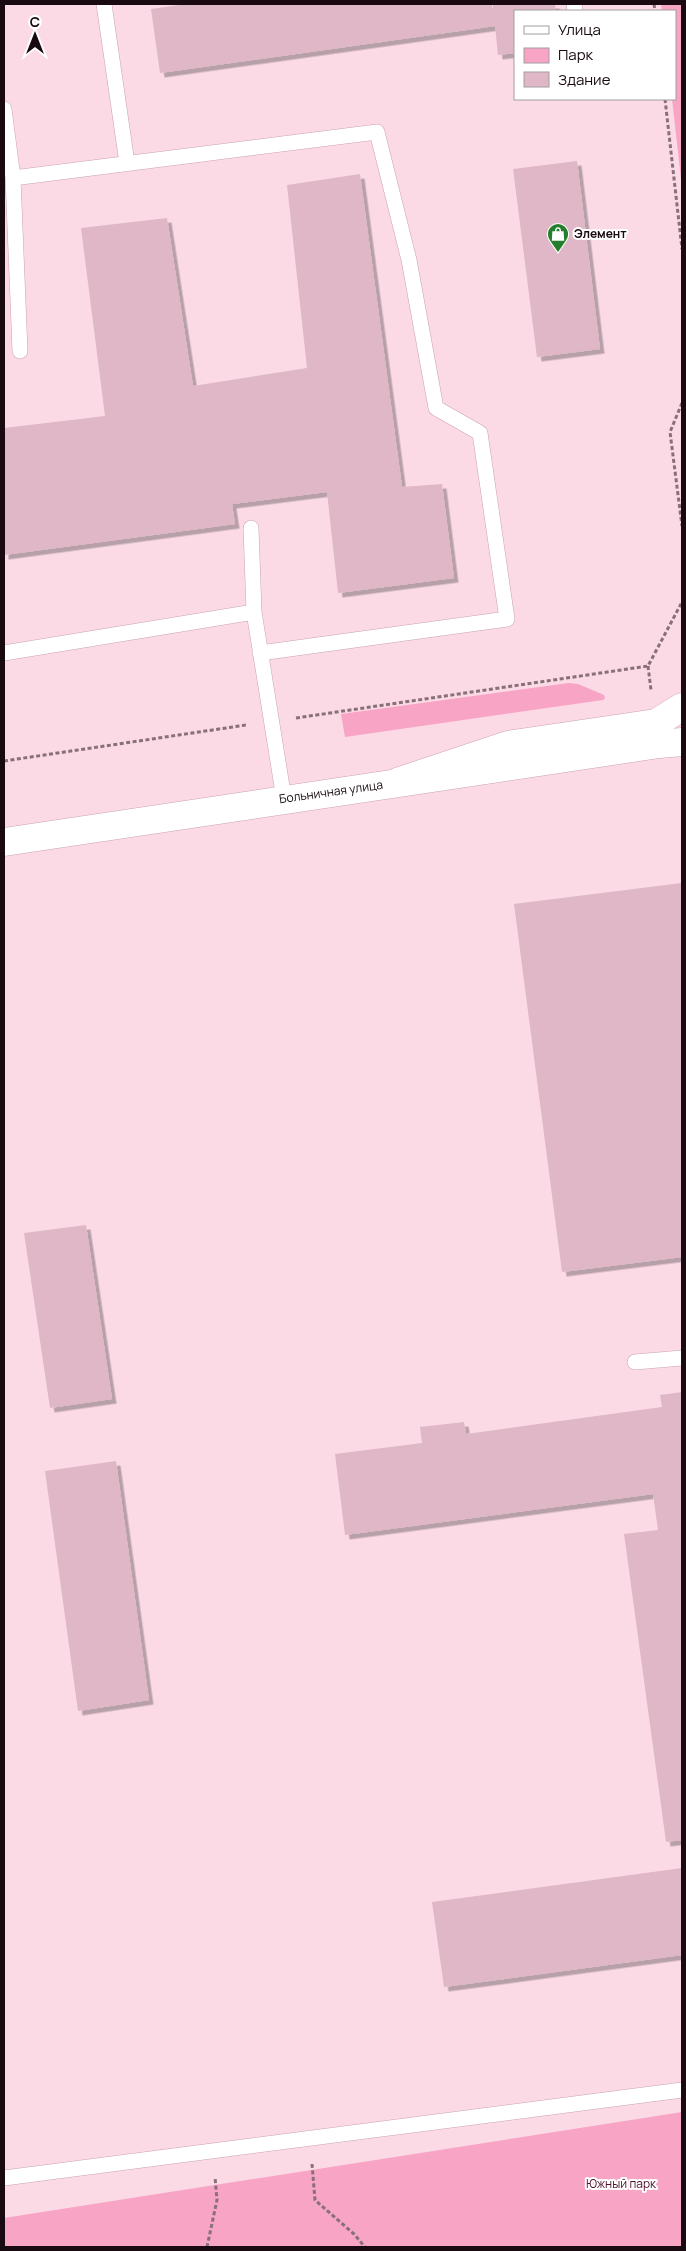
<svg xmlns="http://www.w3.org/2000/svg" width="686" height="2251" font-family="Manrope,sans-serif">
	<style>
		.green { fill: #f8a4c5 }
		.building { fill: #dfb7c6; filter: url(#shadow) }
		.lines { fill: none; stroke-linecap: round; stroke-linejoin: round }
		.lane-casing { stroke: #caa3b1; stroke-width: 16 }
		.secondary-casing { stroke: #caa3b1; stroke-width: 29 }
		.primary-casing { stroke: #caa3b1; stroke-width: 29 }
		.path { stroke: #887079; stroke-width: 3; stroke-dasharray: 4 2.5; stroke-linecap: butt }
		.lane { stroke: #fff; stroke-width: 15 }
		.secondary { stroke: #fff; stroke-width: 28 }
		.primary { stroke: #fff; stroke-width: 28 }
		.labels { text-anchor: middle; stroke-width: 4; stroke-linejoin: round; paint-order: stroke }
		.poi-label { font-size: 12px; font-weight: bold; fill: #180a10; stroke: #fff; text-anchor: start }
		.street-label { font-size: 12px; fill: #180a10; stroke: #fff }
		.park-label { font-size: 12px; fill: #4a102c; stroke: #fff }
	</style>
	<defs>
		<filter id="shadow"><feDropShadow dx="4.5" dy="4.5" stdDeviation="0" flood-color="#0004"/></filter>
	</defs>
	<rect width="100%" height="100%" fill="#fbdae6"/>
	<!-- green -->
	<path class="green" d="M 661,4 L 682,4 L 682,188 L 672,99 L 675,99 L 675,11 L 662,11 Z
		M 569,683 L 578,684 L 604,695 L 605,698 L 603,700 L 345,737 L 341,714 Z
		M 682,2112 L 682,2247 L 4,2247 L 4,2218 Z"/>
	<!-- building -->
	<path class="building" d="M 186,4 L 492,4 L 493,14 L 493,4 L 555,4 L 556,11 L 515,11 L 515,53 L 498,55 L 495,26 L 160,73 L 151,9 Z
		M 577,161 L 600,349 L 537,357 L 513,169 Z
		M 360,174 L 402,487 L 442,484 L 454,578 L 338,593 L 327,492 L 232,504 L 235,524 L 4,555 L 4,428 L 105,416 L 81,228 L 167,218 L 193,386 L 307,368 L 287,185 Z
		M 682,883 L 682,1257 L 562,1272 L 514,904 Z
		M 86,1225 L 112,1399 L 50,1408 L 24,1233 Z
		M 682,1392 L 682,1840 L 666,1842 L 624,1534 L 658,1530 L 653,1494 L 345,1535 L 335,1454 L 422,1443 L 420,1427 L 464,1422 L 466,1434 L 662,1407 L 660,1395 Z
		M 116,1461 L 149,1700 L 78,1711 L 45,1471 Z
		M 682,1868 L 682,1955 L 444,1987 L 432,1902 Z"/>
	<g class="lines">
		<!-- lane casing -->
		<g class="lane-casing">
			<path id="lane" d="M 104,4 L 127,163
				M 574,4 L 575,11
				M 4,109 L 13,178
				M 20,351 L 13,178 L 377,132 L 409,260 L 436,408 L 480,433 L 507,619 L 260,653
				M 251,528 L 254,612 L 284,799
				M 4,653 L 254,612
				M 635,1362 L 682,1358
				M 4,2178 L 682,2090"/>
		</g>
		<!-- secondary casing -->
		<g class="secondary-casing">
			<path id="secondary" d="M 4,842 L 659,744 L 682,742"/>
		</g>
		<!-- primary casing -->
		<g class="primary-casing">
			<path id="primary" d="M 397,782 L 508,745 L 656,723 L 682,707"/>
		</g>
		<!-- path -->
		<path class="path" d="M 654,4 L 655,11
			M 665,99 L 682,249
			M 682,403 L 670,432 L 682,526
			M 648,666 L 651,690
			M 296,718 L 648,666 L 682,602
			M 4,761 L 246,725
			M 312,2164 L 315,2200 L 354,2234 L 365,2247
			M 207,2247 L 217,2200 L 215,2177"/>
		<!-- lane -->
		<use href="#lane" class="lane"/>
		<!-- secondary -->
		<use href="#secondary" class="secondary"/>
		<!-- primary -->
		<use href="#primary" class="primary"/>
	</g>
	<!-- icons -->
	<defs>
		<g id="shop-pin" transform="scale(1.125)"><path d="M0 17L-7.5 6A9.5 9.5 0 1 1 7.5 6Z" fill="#247e2d" stroke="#fff"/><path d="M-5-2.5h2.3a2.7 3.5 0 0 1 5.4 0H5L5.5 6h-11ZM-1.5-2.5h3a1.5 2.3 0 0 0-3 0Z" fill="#fff"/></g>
	</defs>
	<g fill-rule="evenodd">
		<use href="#shop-pin" x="558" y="234"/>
	</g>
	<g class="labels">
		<!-- poi labels -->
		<g class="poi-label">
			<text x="574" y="238">Элемент</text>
		</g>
		<!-- street labels -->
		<g class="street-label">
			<text transform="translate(331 792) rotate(-8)" y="4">Больничная улица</text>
		</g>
		<!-- park labels -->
		<g class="park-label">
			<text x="621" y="2188">Южный парк</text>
		</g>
	</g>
	<!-- border -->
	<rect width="686" height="2251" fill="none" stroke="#180a10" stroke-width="10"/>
	<!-- legend -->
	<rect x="514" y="10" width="162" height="90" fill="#ffffff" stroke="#a39d9f"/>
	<rect x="524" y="26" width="25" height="8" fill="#ffffff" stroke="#a39d9f"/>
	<text x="558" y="35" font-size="15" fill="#180a10">Улица</text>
	<rect x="524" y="48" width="25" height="15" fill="#f8a4c5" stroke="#a39d9f"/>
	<text x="558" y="60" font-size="15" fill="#180a10">Парк</text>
	<rect x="524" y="72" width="25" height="15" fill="#dfb7c6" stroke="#a39d9f"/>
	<text x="558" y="85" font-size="15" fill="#180a10">Здание</text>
	<!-- north arrow -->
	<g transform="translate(35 35)" stroke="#ffffff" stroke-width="4" paint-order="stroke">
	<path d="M0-4L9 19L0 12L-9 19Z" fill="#180a10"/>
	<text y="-8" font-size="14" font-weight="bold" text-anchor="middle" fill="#180a10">С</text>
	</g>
</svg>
